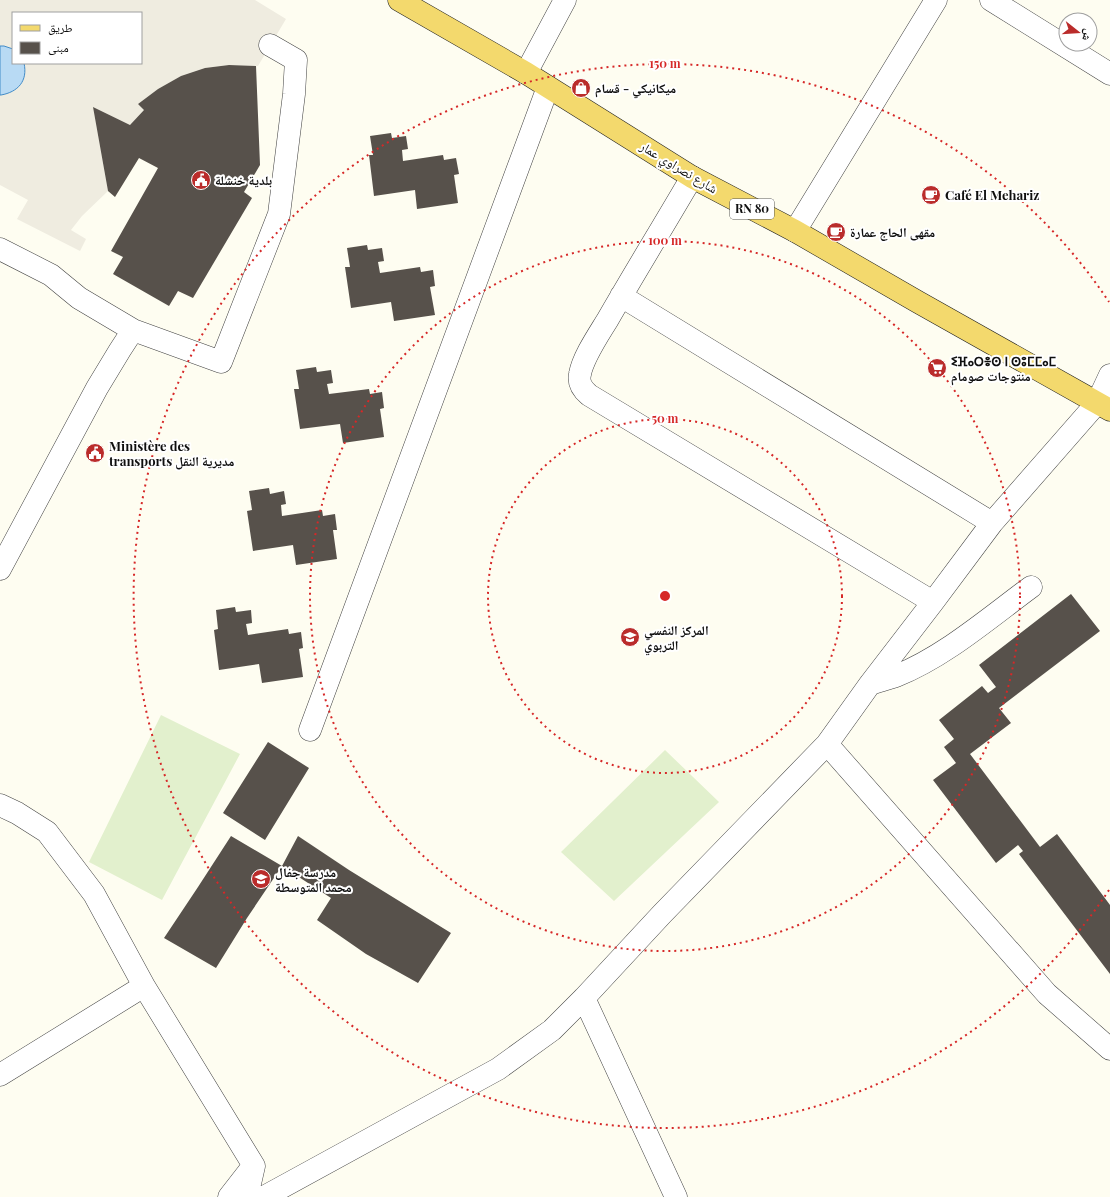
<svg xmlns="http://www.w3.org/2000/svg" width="1110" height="1197" font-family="'Playfair Display','Noto Naskh Arabic','Noto Sans Tifinagh',serif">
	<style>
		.pitch { fill: #e2f0cd }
		.plaza { fill: #efece0; fill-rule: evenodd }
		.water { fill: #b8daf4; stroke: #418bc8 }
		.building { fill: #57514b }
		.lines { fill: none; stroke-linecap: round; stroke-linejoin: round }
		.minor-casing { stroke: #424242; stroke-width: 23 }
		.major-casing { stroke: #202020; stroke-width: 23 }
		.minor { stroke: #fff; stroke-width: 22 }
		.major { stroke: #f3d96d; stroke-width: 22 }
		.ring { fill: none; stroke: #d62828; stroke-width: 2; stroke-dasharray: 2 4 }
		.labels { text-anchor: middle; stroke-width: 4; stroke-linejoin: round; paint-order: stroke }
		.shield { fill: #fff; stroke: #575757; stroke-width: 1 }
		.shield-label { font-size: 12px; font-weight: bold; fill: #0f0f0f }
		.poi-label { font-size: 13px; font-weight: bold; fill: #0f0f0f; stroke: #fff; text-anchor: start }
		.street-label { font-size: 13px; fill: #0f0f0f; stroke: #fff }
		.centre { fill: #d62828; stroke: #fff; stroke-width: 2 }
		.ring-label { font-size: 12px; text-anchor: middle; font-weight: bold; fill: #d62828; stroke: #fff; stroke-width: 4; stroke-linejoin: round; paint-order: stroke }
	</style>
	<rect width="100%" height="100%" fill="#fefdf1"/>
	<!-- pitch -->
	<path class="pitch" d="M 161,715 L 240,754 L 162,900 L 89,862 Z
		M 665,750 L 719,802 L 614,901 L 561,852 Z"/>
	<!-- plaza -->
	<path class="plaza" d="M 0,0 L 255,0 L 286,19 L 258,66 L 229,65 L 205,68 L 181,76 L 158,89 L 138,104 L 144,110 L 130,125 L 93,107 L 108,191 L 82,216 L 71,230 L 86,239 L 80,251 L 17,219 L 28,200 L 0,185 ZM 13,13 L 141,13 L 141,63 L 13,63 Z"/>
	<!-- water -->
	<path class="water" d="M 0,46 L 4,46 L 13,49 L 13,63 L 24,63 C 28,81 18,92 1,95 L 0,95 Z"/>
	<!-- building -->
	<path class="building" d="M 229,65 L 256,66 L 260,165 L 244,192 L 252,198 L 193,298 L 178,291 L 169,306 L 113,274 L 123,257 L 111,251 L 158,168 L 139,158 L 115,197 L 108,191 L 93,107 L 130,125 L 144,110 L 138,104 L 158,89 L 181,76 L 205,68 Z
		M 391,133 L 392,138 L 406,136 L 408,149 L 402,150 L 403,161 L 443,155 L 444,160 L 456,158 L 459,174 L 454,175 L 458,203 L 417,209 L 415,190 L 374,196 L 369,155 L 373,155 L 370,136 Z
		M 367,245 L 368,250 L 382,248 L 384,261 L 378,262 L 380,273 L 420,267 L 421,272 L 433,270 L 435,286 L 430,287 L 435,315 L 394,321 L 391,302 L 351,308 L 345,267 L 350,267 L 347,248 Z
		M 316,367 L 317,372 L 331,370 L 333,383 L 327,384 L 329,394 L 369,389 L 370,394 L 382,392 L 384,408 L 380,409 L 384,437 L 343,443 L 340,424 L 300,429 L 294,389 L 299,389 L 296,370 Z
		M 269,488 L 270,494 L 284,491 L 286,504 L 281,505 L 282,516 L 322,510 L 323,516 L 335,514 L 337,530 L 333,530 L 337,559 L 296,565 L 293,545 L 253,551 L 247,511 L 252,510 L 249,491 Z
		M 1071,594 L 1100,631 L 999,708 L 1011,723 L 970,754 L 1040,847 L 1057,834 L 1110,905 L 1110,974 L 1019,854 L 1023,851 L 1018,845 L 996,863 L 933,780 L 956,763 L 944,747 L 954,739 L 939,720 L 982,686 L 988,693 L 996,687 L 979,665 Z
		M 235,607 L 236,612 L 251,610 L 252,623 L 246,624 L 248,635 L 288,629 L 289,634 L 301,632 L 303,648 L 299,649 L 303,677 L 262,683 L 259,664 L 219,670 L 214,630 L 218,629 L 216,610 Z
		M 268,742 L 309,768 L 265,840 L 223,813 Z
		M 231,836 L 282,866 L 247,918 L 216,968 L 164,938 L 198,887 Z
		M 298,836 L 349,870 L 451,933 L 418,983 L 366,954 L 317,920 L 331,898 L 282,866 Z"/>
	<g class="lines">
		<!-- minor casing -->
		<g class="minor-casing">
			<path id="minor" d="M 991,0 L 1110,74
				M 526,73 L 565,0
				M 692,177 C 664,225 635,272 608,319 C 599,334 583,357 580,374 C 578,383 582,389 589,395 L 933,602
				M 795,231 L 936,0
				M 0,249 L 51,275 L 79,298 L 133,330 L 120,350 L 97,388 L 0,569
				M 621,296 L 992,523
				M 133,330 L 221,362 L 279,214 L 294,94 L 296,60 L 270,45
				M 870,684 C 879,681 888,679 896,676 C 944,657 989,618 1031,587
				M 310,730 L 548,87
				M 827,744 L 1047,994 L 1110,1049
				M 0,805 L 17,813 L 47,832 L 94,894 L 144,986 L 254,1166 L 247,1197
				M 584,998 L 676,1197
				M 0,1075 L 144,986
				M 229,1197 L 250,1170
				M 264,1197 L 498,1069 L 552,1030 L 584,998 L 662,914 L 827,744 L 870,684 L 933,602 L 992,523 L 1097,403 L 1110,375"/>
		</g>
		<!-- major casing -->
		<g class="major-casing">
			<path id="major" d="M 399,0 L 526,73 L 692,177 L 795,231 L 918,302 L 1110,410"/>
		</g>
		<!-- minor -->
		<use href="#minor" class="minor"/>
		<!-- major -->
		<use href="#major" class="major"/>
	</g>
	<!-- distance rings -->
	<g class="ring">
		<circle cx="665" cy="596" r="177"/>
		<circle cx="665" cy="596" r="355"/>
		<path d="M1109 890A532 532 0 1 1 1109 302"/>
	</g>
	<!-- icons -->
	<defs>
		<g id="shop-disc" transform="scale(1)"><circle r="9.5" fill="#ba2c2b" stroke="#fff"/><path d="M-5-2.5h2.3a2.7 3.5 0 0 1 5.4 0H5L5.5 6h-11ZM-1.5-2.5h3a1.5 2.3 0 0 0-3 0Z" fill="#fff"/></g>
		<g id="civic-disc" transform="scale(1)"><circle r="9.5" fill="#ba2c2b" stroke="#fff"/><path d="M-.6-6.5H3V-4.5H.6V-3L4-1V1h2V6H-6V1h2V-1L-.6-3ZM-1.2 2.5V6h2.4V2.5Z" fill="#fff"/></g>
		<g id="cafe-disc" transform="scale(1)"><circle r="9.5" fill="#ba2c2b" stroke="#fff"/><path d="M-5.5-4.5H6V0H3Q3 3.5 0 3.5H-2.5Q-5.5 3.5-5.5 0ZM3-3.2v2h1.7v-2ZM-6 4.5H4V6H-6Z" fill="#fff"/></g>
		<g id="supermarket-disc" transform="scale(1)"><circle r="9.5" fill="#ba2c2b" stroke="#fff"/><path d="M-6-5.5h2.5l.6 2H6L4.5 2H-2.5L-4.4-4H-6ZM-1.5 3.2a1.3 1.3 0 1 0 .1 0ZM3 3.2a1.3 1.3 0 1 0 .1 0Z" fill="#fff"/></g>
		<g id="school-disc" transform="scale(1)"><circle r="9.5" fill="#ba2c2b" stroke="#fff"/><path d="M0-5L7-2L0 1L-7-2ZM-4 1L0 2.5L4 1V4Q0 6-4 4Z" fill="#fff"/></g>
	</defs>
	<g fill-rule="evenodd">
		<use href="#shop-disc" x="581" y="88"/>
		<use href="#civic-disc" x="201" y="180"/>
		<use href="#cafe-disc" x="931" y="195"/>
		<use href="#cafe-disc" x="836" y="232"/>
		<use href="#supermarket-disc" x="937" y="368"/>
		<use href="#civic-disc" x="95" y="453"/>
		<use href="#school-disc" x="630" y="637"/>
		<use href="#school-disc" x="261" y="879"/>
	</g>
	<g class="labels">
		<!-- shield labels -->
		<rect class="shield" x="730" y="199" width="44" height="20" rx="3"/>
		<g class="shield-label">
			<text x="752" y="213">RN 80</text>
		</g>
		<!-- poi labels -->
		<g class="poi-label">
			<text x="595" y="93">ميكانيكي - قسام</text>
			<text x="215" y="185">بلدية خنشلة</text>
			<text x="945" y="200">Café El Mehariz</text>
			<text x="850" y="237">مقهى الحاج عمارة</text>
			<text x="951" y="366">ⵉⴼⴰⵔⴻⵙ ⵏ ⵙⵓⵎⵎⴰⵎ<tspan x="951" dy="15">منتوجات صومام</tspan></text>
			<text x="109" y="451">Ministère des<tspan x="109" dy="15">transports مديرية النقل</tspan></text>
			<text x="644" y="635">المركز النفسي<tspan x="644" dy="15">التربوي</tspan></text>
			<text x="275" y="877">مدرسة جفال<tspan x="275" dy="15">محمد المتوسطة</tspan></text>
		</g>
		<!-- street labels -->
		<g class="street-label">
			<text transform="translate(679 167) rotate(31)" y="5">شارع نصراوي عمار</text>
		</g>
	</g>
	<circle cx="665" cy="596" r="6" class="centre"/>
	<g class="ring-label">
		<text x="665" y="68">150 m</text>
		<text x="665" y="245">100 m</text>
		<text x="665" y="423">50 m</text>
	</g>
	<!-- legend -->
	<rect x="12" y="12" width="130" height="52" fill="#ffffff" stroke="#9f9f9f"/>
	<rect x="20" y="25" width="20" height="6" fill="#f3d96d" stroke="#9f9f9f"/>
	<text x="48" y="32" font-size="12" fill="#0f0f0f">طريق</text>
	<rect x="20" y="42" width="20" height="12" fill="#57514b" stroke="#9f9f9f"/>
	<text x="48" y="52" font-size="12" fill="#0f0f0f">مبنى</text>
	<!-- north arrow -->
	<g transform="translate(1078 32) rotate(107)"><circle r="19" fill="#ffffff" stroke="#9f9f9f"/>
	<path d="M0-3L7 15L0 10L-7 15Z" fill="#ba2c2b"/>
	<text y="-6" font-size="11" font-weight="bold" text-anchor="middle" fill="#0f0f0f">ش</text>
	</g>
</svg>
